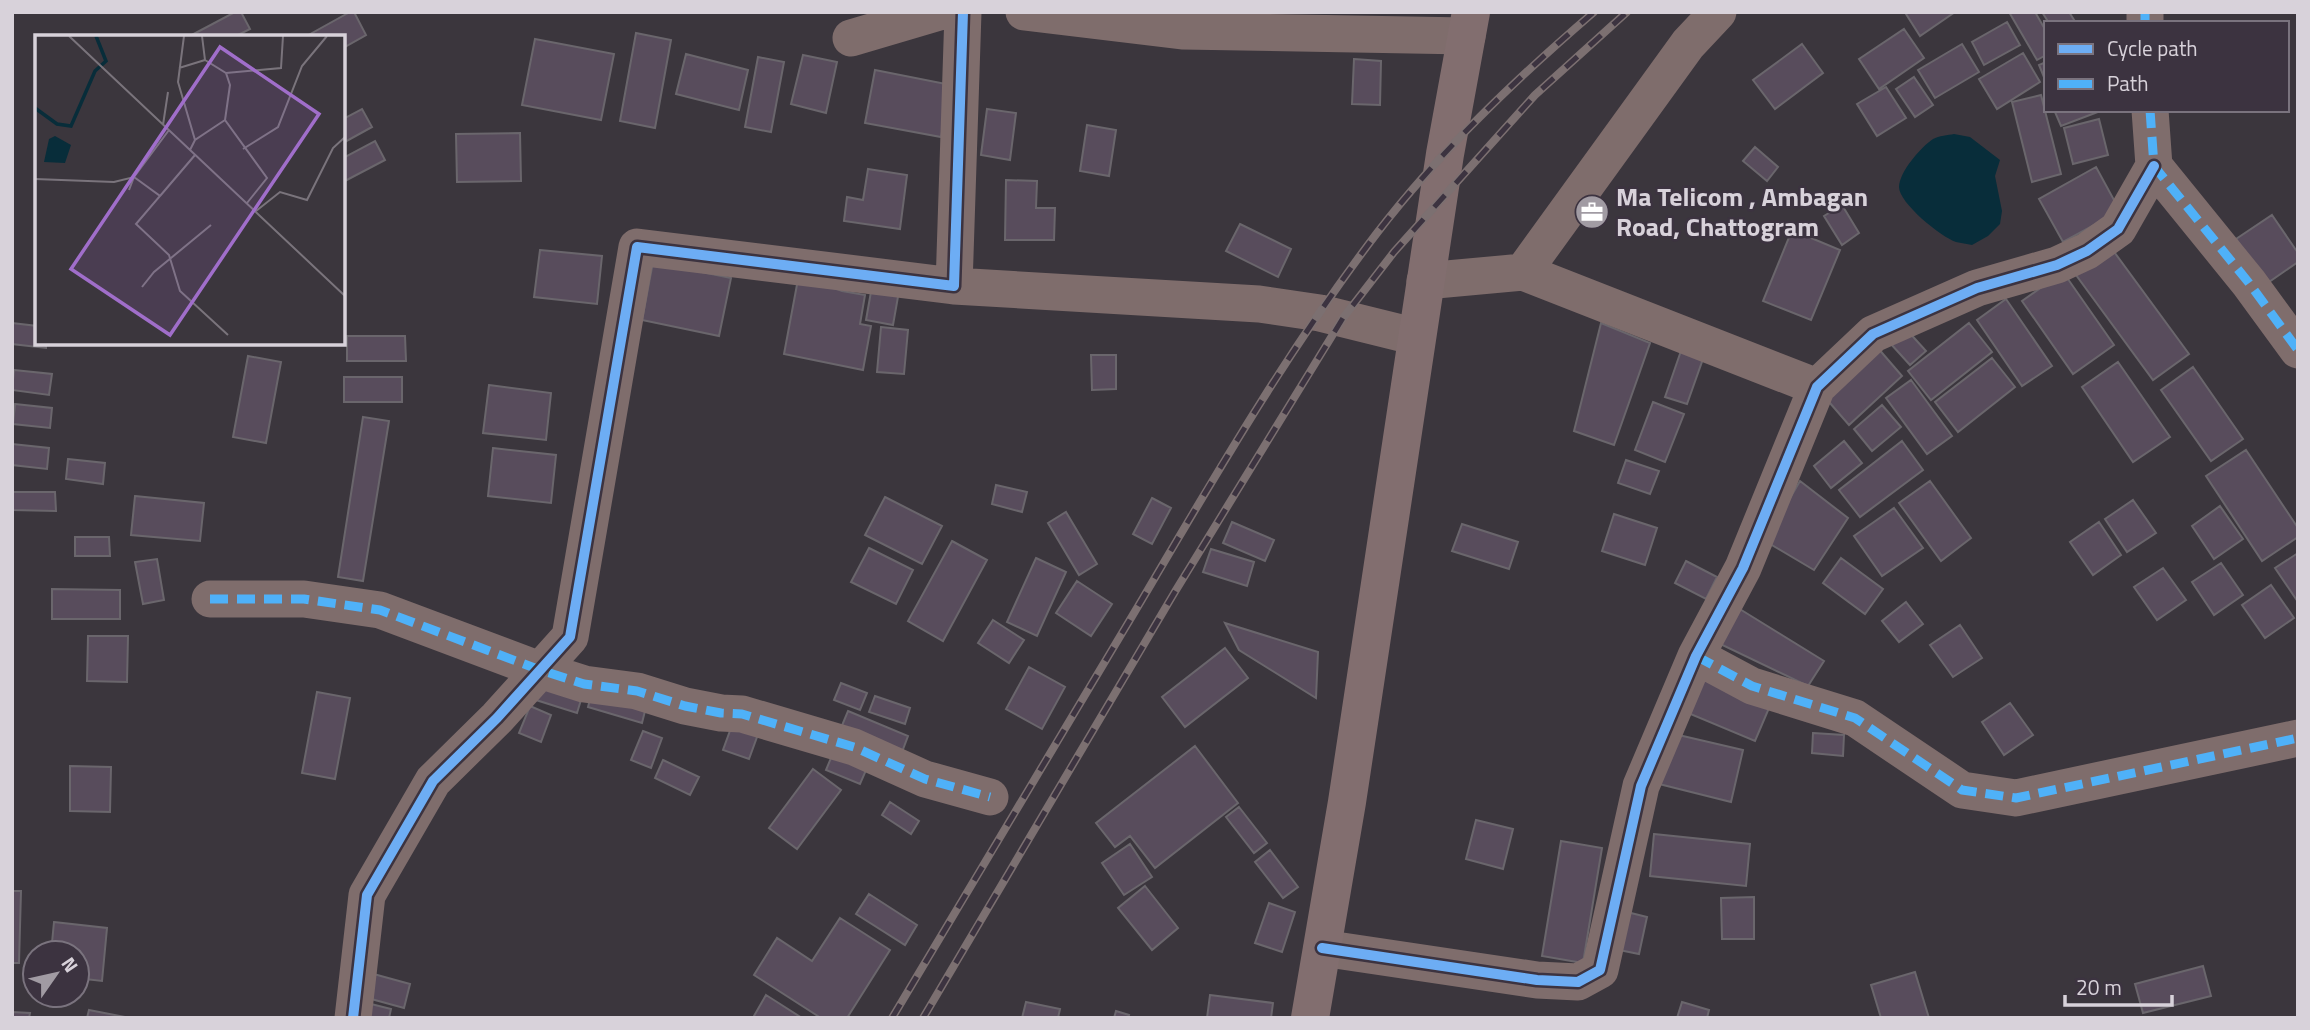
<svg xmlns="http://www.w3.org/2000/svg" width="2310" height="1030" font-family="'Titillium Web',sans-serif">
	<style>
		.water { fill: #082d3a }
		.building { fill: #584c5c; stroke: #6a666c; stroke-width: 2 }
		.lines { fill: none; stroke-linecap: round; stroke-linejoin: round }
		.street { stroke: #7f6d6c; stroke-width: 37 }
		.secondary { stroke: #826e6f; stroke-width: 38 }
		.rail-casing { stroke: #7c7071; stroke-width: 8 }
		.rail { stroke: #3c3340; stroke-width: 5; stroke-dasharray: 16; stroke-linecap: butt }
		.quiet { stroke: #4fb1f8; stroke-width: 9; stroke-dasharray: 18 9; stroke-linecap: butt }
		.cycleway-casing { stroke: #3c3340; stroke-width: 15 }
		.cycleway { stroke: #6dadf4; stroke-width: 10 }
		.labels { text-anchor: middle; stroke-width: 5; stroke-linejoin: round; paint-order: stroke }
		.poi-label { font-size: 26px; font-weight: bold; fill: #d8d2da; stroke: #3c3340; text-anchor: start }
		.inset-river { fill: none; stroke: #082d3a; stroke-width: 3.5 }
		.inset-road { fill: none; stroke: #7a747c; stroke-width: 2 }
		.view { fill: #a06eca; fill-opacity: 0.15; stroke: #a06eca; stroke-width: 3.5 }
		.inset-edge { fill: none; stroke: #d8d2da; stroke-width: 3.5 }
	</style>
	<rect width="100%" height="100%" fill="#3b363d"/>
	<!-- water -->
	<path class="water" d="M 1954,134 L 1970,137 L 2000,160 L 1995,176 L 2002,211 L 2000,224 L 1988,236 L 1972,245 C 1967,244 1961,243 1956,242 C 1941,237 1899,203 1899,187 C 1899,172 1921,147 1933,139 C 1939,136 1948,135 1954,134 Z"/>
	<!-- building -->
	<path class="building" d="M 235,12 L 241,12 L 250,29 L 234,37 L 188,37 Z
		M 350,12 L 354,12 L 366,35 L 343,48 L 343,37 L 305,37 Z
		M 1909,12 L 1955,12 L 1920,36 L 1906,14 Z
		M 2009,12 L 2035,12 L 2046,31 L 2046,55 L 2037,60 Z
		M 2042,12 L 2069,12 L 2076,23 L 2049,23 Z
		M 2007,22 L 2020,45 L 1984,65 L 1972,42 Z
		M 1904,29 L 1924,58 L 1879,89 L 1859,59 Z
		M 636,33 L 671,40 L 655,128 L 620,121 Z
		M 535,39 L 614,54 L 601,120 L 522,105 Z
		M 1802,44 L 1823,73 L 1775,109 L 1753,80 Z
		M 1962,44 L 1979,72 L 1935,98 L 1918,70 Z
		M 2023,53 L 2040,82 L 1997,109 L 1979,79 Z
		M 686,54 L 748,70 L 739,110 L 676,94 Z
		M 803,55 L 837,62 L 826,113 L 791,104 Z
		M 758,57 L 784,62 L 771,132 L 745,127 Z
		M 1354,59 L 1381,61 L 1380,105 L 1352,104 Z
		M 2046,62 L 2046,82 L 2039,65 Z
		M 875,70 L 951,85 L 941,137 L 865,123 Z
		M 1914,77 L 1933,105 L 1915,117 L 1896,89 Z
		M 1886,87 L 1906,118 L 1877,136 L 1857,104 Z
		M 2041,95 L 2061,174 L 2032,182 L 2012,102 Z
		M 362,109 L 372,127 L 343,143 L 343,119 Z
		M 987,109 L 1016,113 L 1010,160 L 981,155 Z
		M 2060,110 L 2103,110 L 2061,126 L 2055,112 Z
		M 2099,119 L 2108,155 L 2073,164 L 2064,128 Z
		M 1087,125 L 1116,130 L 1109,176 L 1080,171 Z
		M 520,133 L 521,181 L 457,182 L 456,134 Z
		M 375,141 L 385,160 L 343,182 L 343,158 Z
		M 1755,147 L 1778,167 L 1767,181 L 1743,161 Z
		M 2096,167 L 2120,211 L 2063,242 L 2039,199 Z
		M 868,169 L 907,175 L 900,229 L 844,221 L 847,197 L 863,200 Z
		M 1006,180 L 1037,181 L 1036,208 L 1055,208 L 1054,240 L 1005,240 Z
		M 1842,205 L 1859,233 L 1842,245 L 1824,216 Z
		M 2272,215 L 2298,253 L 2298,262 L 2266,284 L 2236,239 Z
		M 1240,224 L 1291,249 L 1278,277 L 1226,251 Z
		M 1792,230 L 1840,250 L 1811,320 L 1763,301 Z
		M 2112,249 L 2189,354 L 2153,380 L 2076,275 Z
		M 540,250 L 602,256 L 597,304 L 534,297 Z
		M 653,262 L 731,278 L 719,336 L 642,320 Z
		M 2063,272 L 2114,345 L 2073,374 L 2022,301 Z
		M 799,274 L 842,291 L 865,295 L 860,324 L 871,326 L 863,370 L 784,354 Z
		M 872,286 L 899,291 L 893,325 L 866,320 Z
		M 2006,299 L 2052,366 L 2022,386 L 1977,320 Z
		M 12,323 L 37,326 L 37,343 L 46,343 L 46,348 L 12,344 Z
		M 1601,323 L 1650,343 L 1614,445 L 1574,431 Z
		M 1969,323 L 1992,352 L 1931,400 L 1908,371 Z
		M 881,327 L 908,330 L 904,374 L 877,372 Z
		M 1906,329 L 1926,351 L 1910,365 L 1890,343 Z
		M 347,336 L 405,336 L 406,361 L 347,361 Z
		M 1877,347 L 1902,376 L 1849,425 L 1823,395 Z
		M 1682,348 L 1704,356 L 1687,404 L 1665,397 Z
		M 1091,355 L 1116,355 L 1116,389 L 1092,390 Z
		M 248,356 L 281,362 L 266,443 L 233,437 Z
		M 1992,358 L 2015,387 L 1958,432 L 1935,402 Z
		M 2118,362 L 2170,437 L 2133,462 L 2082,387 Z
		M 2193,367 L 2243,439 L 2211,461 L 2161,390 Z
		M 14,370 L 52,374 L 49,395 L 12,390 Z
		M 344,377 L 402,377 L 402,402 L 344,402 Z
		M 1911,380 L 1952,436 L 1927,454 L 1886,398 Z
		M 489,385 L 551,393 L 546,440 L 483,433 Z
		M 1653,402 L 1684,414 L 1665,462 L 1635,450 Z
		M 15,404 L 52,408 L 50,428 L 13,424 Z
		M 1882,405 L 1901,427 L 1872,451 L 1854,429 Z
		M 363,417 L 389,421 L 363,581 L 338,577 Z
		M 1844,441 L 1862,463 L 1831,488 L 1814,466 Z
		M 1902,441 L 1923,470 L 1860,517 L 1839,490 Z
		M 12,444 L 49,448 L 47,469 L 12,465 Z
		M 493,448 L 556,455 L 551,503 L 488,496 Z
		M 2246,450 L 2298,528 L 2298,537 L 2262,561 L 2206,476 Z
		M 68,459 L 105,463 L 103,484 L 66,479 Z
		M 1626,460 L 1659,471 L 1650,494 L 1618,483 Z
		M 1800,481 L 1848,518 L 1814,570 L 1765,541 Z
		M 1930,481 L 1971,538 L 1941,561 L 1899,503 Z
		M 996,485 L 1027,492 L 1022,512 L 992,504 Z
		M 12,492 L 55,492 L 56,511 L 12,510 Z
		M 135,496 L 204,503 L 200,541 L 131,535 Z
		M 885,497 L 942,526 L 922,564 L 865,535 Z
		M 1152,498 L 1171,508 L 1152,544 L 1133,534 Z
		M 2133,500 L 2156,533 L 2127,552 L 2105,519 Z
		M 2220,506 L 2243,539 L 2214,559 L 2192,526 Z
		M 1894,508 L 1923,548 L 1882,576 L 1854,536 Z
		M 1066,512 L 1097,564 L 1079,575 L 1048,523 Z
		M 1614,514 L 1657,528 L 1645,565 L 1602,551 Z
		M 1232,522 L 1274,540 L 1265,561 L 1223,543 Z
		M 2099,522 L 2121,555 L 2093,575 L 2070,542 Z
		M 1462,524 L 1518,542 L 1509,569 L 1452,551 Z
		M 75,537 L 109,537 L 110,556 L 75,556 Z
		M 952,541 L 987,560 L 943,641 L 908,621 Z
		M 869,548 L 913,570 L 896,604 L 851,582 Z
		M 1211,549 L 1254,562 L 1247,586 L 1203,572 Z
		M 2298,553 L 2298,602 L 2275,568 Z
		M 1036,558 L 1066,572 L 1037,636 L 1007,622 Z
		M 1841,558 L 1883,589 L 1865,614 L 1823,583 Z
		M 157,559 L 164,600 L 143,604 L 135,562 Z
		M 1686,561 L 1717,577 L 1706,599 L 1675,583 Z
		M 2221,563 L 2243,595 L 2214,615 L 2192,582 Z
		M 2163,568 L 2186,600 L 2157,620 L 2134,587 Z
		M 1077,581 L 1112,604 L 1091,636 L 1056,613 Z
		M 2271,585 L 2294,618 L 2265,638 L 2242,605 Z
		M 52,589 L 120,590 L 120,619 L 52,619 Z
		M 1906,602 L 1923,624 L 1899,642 L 1882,621 Z
		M 1730,603 L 1824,661 L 1808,686 L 1714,641 Z
		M 993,620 L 1024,640 L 1009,663 L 978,643 Z
		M 1225,623 L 1318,652 L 1316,698 L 1239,650 Z
		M 1960,625 L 1982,658 L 1953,677 L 1930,645 Z
		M 88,636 L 128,636 L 127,682 L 87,681 Z
		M 1225,648 L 1248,678 L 1185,727 L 1162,697 Z
		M 1029,667 L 1065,687 L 1042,729 L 1006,709 Z
		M 1705,673 L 1772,701 L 1755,741 L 1688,713 Z
		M 543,677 L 584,690 L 577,713 L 536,700 Z
		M 841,683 L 867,693 L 860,710 L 834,700 Z
		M 592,691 L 646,707 L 642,723 L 588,707 Z
		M 317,692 L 350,698 L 335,779 L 302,773 Z
		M 875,696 L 910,708 L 905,724 L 869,712 Z
		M 2010,703 L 2033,735 L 2004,755 L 1982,722 Z
		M 530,706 L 551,715 L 541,742 L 519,733 Z
		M 848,711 L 908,736 L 899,760 L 838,735 Z
		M 735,717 L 761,726 L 749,759 L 723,750 Z
		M 643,731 L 662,738 L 651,768 L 631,760 Z
		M 1670,733 L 1743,750 L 1731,802 L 1659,784 Z
		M 1813,733 L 1844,735 L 1843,756 L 1812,753 Z
		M 836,746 L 870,761 L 860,784 L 826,770 Z
		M 1195,746 L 1238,803 L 1155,868 L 1130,836 L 1115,847 L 1096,823 Z
		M 663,760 L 699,777 L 690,795 L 655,778 Z
		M 70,766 L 111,767 L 110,812 L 70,811 Z
		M 813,769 L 841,790 L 797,849 L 769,828 Z
		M 890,802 L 919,821 L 911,834 L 882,815 Z
		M 1239,807 L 1267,843 L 1254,853 L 1226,817 Z
		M 1476,820 L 1513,829 L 1503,869 L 1466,859 Z
		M 1654,834 L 1750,844 L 1746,886 L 1650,876 Z
		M 1561,841 L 1602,848 L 1583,963 L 1542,956 Z
		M 1130,844 L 1152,877 L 1124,895 L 1102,863 Z
		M 1270,850 L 1298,887 L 1283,898 L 1255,862 Z
		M 1145,886 L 1178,928 L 1152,950 L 1118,908 Z
		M 12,891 L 21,891 L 19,963 L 12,963 Z
		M 869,894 L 917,925 L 905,945 L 856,914 Z
		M 1754,897 L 1754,939 L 1722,939 L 1721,898 Z
		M 1269,903 L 1295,912 L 1282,952 L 1255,943 Z
		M 1623,911 L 1647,917 L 1639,954 L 1614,949 Z
		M 840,918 L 890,950 L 847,1018 L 821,1018 L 754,975 L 777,938 L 812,961 Z
		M 54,922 L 107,928 L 102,981 L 77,978 L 77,953 L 51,953 Z
		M 2203,966 L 2211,996 L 2143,1013 L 2135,984 Z
		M 1915,972 L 1929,1018 L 1881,1018 L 1871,985 Z
		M 370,973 L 410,984 L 404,1008 L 364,997 Z
		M 766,995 L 802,1018 L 757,1018 L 754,1016 Z
		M 1210,995 L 1273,1003 L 1271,1018 L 1207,1018 Z
		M 1026,1002 L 1060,1009 L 1058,1018 L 1022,1018 Z
		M 1682,1002 L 1709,1010 L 1707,1018 L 1677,1018 Z
		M 367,1003 L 391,1009 L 389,1018 L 364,1018 Z
		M 89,1010 L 130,1018 L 87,1018 Z
		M 1116,1011 L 1129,1015 L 1128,1018 L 1114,1018 Z
		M 12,1012 L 30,1013 L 29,1018 L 12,1018 Z"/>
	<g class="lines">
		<!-- street -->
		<path class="street" d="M 1024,12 L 1182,31 L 1467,36
			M 2145,12 L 2145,23
			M 851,38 L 939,12
			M 2150,110 L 2154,166 L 2249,283 L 2298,350
			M 1523,272 L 1688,44 L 1718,12
			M 1425,281 L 1523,272 L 1817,387
			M 954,286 L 1259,304 L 1320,313 L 1417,337
			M 210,599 L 304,599 L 380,610 L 540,670 L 584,684 L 637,691 L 685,706 L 721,713 L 742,714 L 854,747 L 925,779 L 990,797
			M 1696,656 L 1752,686 L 1855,718 L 1962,790 L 2016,798 L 2298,738
			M 1322,948 L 1537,980 L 1578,982 L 1600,970 L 1641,786 L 1696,656 L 1743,568 L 1817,387 L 1873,334 L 1977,288 L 2057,265 L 2087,251 L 2118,229 L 2154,166
			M 353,1018 L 367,895 L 433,781 L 497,718 L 570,637 L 637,247 L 954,286 L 963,12"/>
		<!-- secondary -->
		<path class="secondary" d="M 1310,1018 L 1347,802 L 1445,154 L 1471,12"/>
		<!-- rail casing -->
		<g class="rail-casing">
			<path id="rail" d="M 892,1018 C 974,881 1055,745 1137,608 C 1212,481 1287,351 1377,233 C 1440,151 1516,79 1594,12
				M 923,1018 L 1176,590 L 1343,318 L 1394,252 L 1535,95 L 1627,12"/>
		</g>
		<!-- rail -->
		<use href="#rail" class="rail"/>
		<!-- quiet -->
		<path class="quiet" d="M 2145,12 L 2145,23
			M 2150,110 L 2154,166 L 2249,283 L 2298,350
			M 210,599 L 304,599 L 380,610 L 540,670 L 584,684 L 637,691 L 685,706 L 721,713 L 742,714 L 854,747 L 925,779 L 990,797
			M 1696,656 L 1752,686 L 1855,718 L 1962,790 L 2016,798 L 2298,738"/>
		<!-- cycleway casing -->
		<g class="cycleway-casing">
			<path id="cycleway" d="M 1322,948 L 1537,980 L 1578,982 L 1600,970 L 1641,786 L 1696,656 L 1743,568 L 1817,387 L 1873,334 L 1977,288 L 2057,265 L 2087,251 L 2118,229 L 2154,166
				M 353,1018 L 367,895 L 433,781 L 497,718 L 570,637 L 637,247 L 954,286 L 963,12"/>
		</g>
		<!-- cycleway -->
		<use href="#cycleway" class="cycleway"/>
	</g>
	<!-- icons -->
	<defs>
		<g id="office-disc" transform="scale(1.75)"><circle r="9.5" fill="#a19ba3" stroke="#3c3340"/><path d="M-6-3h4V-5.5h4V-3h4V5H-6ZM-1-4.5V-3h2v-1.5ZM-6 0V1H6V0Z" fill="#fff"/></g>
	</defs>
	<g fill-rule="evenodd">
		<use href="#office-disc" x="1592" y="212"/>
	</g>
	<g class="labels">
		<!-- poi labels -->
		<g class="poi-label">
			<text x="1616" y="206">Ma Telicom , Ambagan<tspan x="1616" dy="30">Road, Chattogram</tspan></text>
		</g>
	</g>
	<!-- overview -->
	<g transform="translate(35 35)">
		<rect width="310" height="310" fill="#3b363d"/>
		<path d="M 20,101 L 36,110 L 30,128 L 9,127 L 14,104 Z" fill="#082d3a"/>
		<path class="inset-river" d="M 0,73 L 22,89 L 36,91 L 60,36 L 71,26 L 61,1"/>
		<path class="inset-road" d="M 34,1 L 310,261M 149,1 L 143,47 L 160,105M 167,1 L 170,25 L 191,38 L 246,33 L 248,1M 144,33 L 170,25M 191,38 L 195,50 L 190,85 L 232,143 L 212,168M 128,90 L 133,57M 208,114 L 243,92 L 267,31 L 292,1M 155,115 L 160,105 L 190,85M 0,144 L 79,147 L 99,142 L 125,161 L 101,189 L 134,220 L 145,256 L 193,300M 94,155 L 99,142 L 134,95M 125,161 L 160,120M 221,176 L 245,157 L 272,165 L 298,113 L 310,102M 107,252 L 119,237 L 176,190"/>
		<path class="view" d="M 185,12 L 284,79 L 135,300 L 36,234 Z"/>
		<rect width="310" height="310" class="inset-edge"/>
	</g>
	<!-- border -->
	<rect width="2310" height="1030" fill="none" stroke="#d8d2da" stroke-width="28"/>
	<!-- legend -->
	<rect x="2044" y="21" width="245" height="91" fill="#3c3340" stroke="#7a737e" stroke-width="2"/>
	<rect x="2058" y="44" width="35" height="10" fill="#6dadf4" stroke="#7a737e" stroke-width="2"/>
	<text x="2107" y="56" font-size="21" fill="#d8d2da">Cycle path</text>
	<rect x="2058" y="79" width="35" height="10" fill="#4fb1f8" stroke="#7a737e" stroke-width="2"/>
	<text x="2107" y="91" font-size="21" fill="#d8d2da">Path</text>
	<!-- north arrow -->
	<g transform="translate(56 974) rotate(56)"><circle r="33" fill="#3c3340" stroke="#7a737e" stroke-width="2"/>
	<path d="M0-5L12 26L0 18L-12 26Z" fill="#a19ba3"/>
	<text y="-10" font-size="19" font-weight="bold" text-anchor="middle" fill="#d8d2da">N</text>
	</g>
	<!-- scale -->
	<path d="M2065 995v10h107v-10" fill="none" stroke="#d8d2da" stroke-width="3.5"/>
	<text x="2076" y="995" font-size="21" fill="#d8d2da" stroke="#3c3340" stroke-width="5" paint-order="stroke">20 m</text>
</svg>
